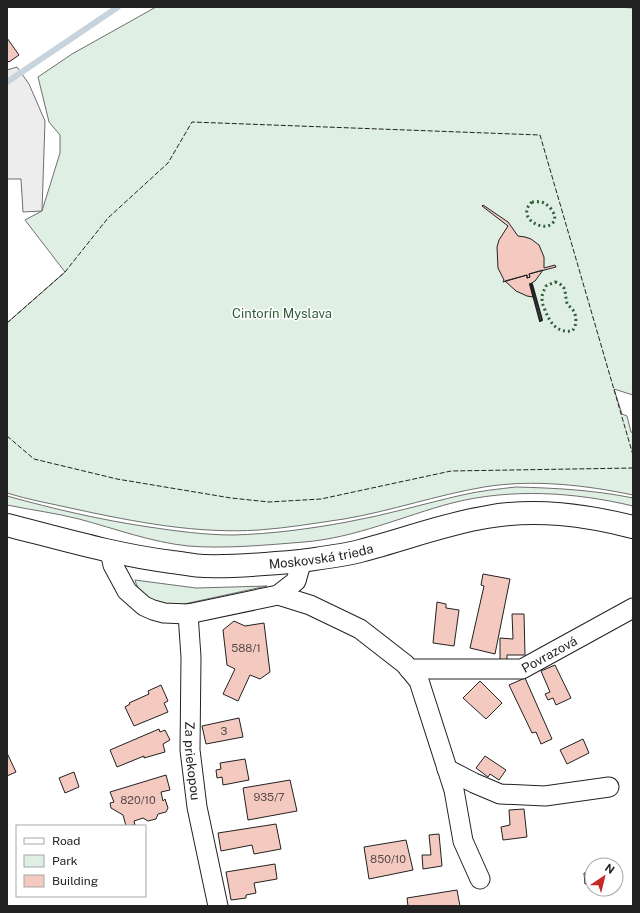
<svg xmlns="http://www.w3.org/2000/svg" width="640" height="913" font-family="'Public Sans',sans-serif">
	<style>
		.green { fill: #e0efe3; stroke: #6f6f6f }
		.parking { fill: #ededed; stroke: #6f6f6f }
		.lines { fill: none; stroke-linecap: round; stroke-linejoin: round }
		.stream { stroke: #c7d3dd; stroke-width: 6 }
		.building { fill: #f3c9c0; stroke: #222 }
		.minor-casing { stroke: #222; stroke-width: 21 }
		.tertiary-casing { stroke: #222; stroke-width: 24 }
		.minor { stroke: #fff; stroke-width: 19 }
		.tertiary { stroke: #fff; stroke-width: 22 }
		.hedge { stroke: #2f5e38; stroke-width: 3; stroke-dasharray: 2 3; stroke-linecap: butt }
		.fence { stroke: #222; stroke-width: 1; stroke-dasharray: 5 2; stroke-linecap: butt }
		.wall { stroke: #222; stroke-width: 2 }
		.labels { text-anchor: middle; stroke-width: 3; stroke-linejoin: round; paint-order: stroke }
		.number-label { font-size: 11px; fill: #564c4a }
		.park-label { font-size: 13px; fill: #2f5e38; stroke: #fff }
		.street-label { font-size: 13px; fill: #222; stroke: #fff }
	</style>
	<rect width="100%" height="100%" fill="#fff"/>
	<!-- green -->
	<path class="green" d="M 156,7 L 618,7 L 633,8 L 633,395 L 614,389 L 622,414 L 627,416 L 631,432 L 633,433 L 633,495 C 585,485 533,479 484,487 C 437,495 391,511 344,519 C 316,523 287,528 259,530 C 197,534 135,522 75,509 C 53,504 29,500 7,493 L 7,323 L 65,272 L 25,220 L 42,211 L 60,153 L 60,135 L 49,122 L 38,77 L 72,54 Z
		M 516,487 C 555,488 594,490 633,498 L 633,506 C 574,492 511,488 452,503 C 403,516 355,538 304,542 C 266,545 226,549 188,546 C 151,542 116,529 79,519 C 56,513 31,510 7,505 L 7,496 C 54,509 101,520 149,527 C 176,531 205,535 233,535 C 271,534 309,529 347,522 C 386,515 423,504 462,495 C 479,491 498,489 516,487 Z
		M 135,580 L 196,588 L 267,586 L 175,606 C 159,605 139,597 135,580 Z"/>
	<!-- parking -->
	<path class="parking" d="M 17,67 L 29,84 L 45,121 L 42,211 L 23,212 L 21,179 L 7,179 L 7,70 Z"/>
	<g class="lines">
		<!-- stream -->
		<path class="stream" d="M 7,82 L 118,7"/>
	</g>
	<!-- building -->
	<path class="building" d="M 7,38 L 19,55 L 9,62 L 7,60 Z
		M 483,205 L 508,222 L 518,236 L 525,237 L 531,239 L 539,245 L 544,257 L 544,268 L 555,265 L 556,267 L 529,274 L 530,277 L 527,278 L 527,275 L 503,282 L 504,280 L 498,268 L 497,247 L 499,240 L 508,226 L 482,206 Z
		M 543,270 L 535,281 L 530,284 L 533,297 L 527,296 L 516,291 L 505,281 L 527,275 L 527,278 L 530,277 L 529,274 Z
		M 483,574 L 510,579 L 495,654 L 470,648 L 484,586 L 481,585 Z
		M 437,602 L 446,604 L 446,608 L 459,610 L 454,646 L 433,643 Z
		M 512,614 L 524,614 L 525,655 L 507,655 L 507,661 L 500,662 L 500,638 L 513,639 Z
		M 234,621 L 245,626 L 264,623 L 270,672 L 260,679 L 250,675 L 238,701 L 223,694 L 235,669 L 227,665 L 223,630 Z
		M 555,665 L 571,698 L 556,705 L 553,698 L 548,700 L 545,694 L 550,692 L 541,671 Z
		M 525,678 L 552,739 L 541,744 L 536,732 L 532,733 L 509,685 Z
		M 480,681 L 502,703 L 486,719 L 463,698 Z
		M 161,685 L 168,701 L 164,703 L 168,712 L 134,726 L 125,707 L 130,704 L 129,703 L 149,694 L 148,691 Z
		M 239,718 L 243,737 L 206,744 L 202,726 Z
		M 159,729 L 160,732 L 165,730 L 170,740 L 163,744 L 165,752 L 144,758 L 144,756 L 117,767 L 110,750 Z
		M 583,739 L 589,753 L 567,764 L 560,750 Z
		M 7,753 L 16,772 L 7,776 Z
		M 485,756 L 506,770 L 499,780 L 490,774 L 488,777 L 476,768 Z
		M 245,759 L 249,780 L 223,785 L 222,777 L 217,778 L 216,770 L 221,769 L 220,763 Z
		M 74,772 L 79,787 L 65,793 L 59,778 Z
		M 166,775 L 170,790 L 161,792 L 163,801 L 165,799 L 168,808 L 166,812 L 158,814 L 156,819 L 148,821 L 143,818 L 134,821 L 135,825 L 126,826 L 123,815 L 111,808 L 110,803 L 114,802 L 110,792 Z
		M 290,780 L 297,811 L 248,820 L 243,788 Z
		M 524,809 L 527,837 L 503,840 L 501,827 L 510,825 L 509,810 Z
		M 276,824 L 281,849 L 254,854 L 252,845 L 221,851 L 218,833 Z
		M 439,834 L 442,866 L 423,869 L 422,855 L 431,855 L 429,835 Z
		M 406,840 L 413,870 L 369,879 L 364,847 Z
		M 275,864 L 277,879 L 254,883 L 256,893 L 246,895 L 246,898 L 231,900 L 226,872 Z
		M 584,873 L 592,873 L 592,883 L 585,884 Z
		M 457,890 L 460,906 L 408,906 L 407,898 Z"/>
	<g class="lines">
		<!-- minor casing -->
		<g class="minor-casing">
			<g id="minor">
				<path d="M 110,552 L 113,565 L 127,591 L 144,606 L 153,610 L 164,613 L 188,614 L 278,595 L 296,581 L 302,560"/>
				<path d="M 278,595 L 310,605 L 360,629 L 405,664 L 419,681 L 454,790 L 463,841 L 480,879"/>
				<path id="s1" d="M 188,614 L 191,657 L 190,750 L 197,807 L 218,906"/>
				<path id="s2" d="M 409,669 L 522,669 L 633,608"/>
				<path d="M 447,769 L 474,783 L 500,794 L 545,796 L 609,787"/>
			</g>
		</g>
		<!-- tertiary casing -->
		<g class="tertiary-casing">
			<g id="tertiary">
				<path id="s3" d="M 7,525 C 62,539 116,555 172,562 C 183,563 194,566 204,566 C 236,567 269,564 300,561 C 320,558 341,556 360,551 C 403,540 444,524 487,517 C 536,508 585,515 633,527"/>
			</g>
		</g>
		<!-- minor -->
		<use href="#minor" class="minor"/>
		<!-- tertiary -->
		<use href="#tertiary" class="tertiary"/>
		<!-- hedge -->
		<path class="hedge" d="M 532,202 C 536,202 540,201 544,203 C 550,206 557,215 554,221 C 547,235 514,218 532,202 Z
			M 555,282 C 568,286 564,293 567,303 C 568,306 571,307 573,310 C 577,316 577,326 572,331 C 557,333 550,323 545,310 C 543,306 542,302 542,298 C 542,294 544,290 546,286 Z"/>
		<!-- fence -->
		<path class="fence" d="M 7,323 L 65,272 L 108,218 L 168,163 L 192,122 L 540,135 L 633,455
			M 7,436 L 34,459 L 117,479 L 231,498 L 269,502 L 321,499 L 451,471 L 633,468"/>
		<!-- wall -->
		<path class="wall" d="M 530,284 L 532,284 L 542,320 L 540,321 Z"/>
	</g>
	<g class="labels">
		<!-- number labels -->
		<g class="number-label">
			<text x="246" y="652">588/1</text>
			<text x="224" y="735">3</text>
			<text x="269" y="801">935/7</text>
			<text x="138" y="804">820/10</text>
			<text x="388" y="863">850/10</text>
		</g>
		<!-- park labels -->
		<g class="park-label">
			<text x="282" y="318">Cintorín Myslava</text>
		</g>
		<!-- street labels -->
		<g class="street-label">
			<text dy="5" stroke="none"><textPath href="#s3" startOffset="319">Moskovská trieda</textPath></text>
			<text dy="5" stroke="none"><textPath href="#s2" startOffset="144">Povrazová</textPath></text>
			<text dy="5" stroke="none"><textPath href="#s1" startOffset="147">Za priekopou</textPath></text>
		</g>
	</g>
	<!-- border -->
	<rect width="640" height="913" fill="none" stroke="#222222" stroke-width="16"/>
	<!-- legend -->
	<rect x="16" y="825" width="130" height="72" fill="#ffffff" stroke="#a7a7a7"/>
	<rect x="24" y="838" width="20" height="6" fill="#ffffff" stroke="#a7a7a7"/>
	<text x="52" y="845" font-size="12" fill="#222222">Road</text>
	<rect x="24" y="855" width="20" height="12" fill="#e0efe3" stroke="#a7a7a7"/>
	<text x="52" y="865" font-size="12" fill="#222222">Park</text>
	<rect x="24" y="875" width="20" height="12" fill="#f3c9c0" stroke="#a7a7a7"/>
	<text x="52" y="885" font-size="12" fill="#222222">Building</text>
	<!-- north arrow -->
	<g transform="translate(604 877) rotate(35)"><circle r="19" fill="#ffffff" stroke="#a7a7a7"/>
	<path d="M0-3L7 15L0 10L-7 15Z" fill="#c62828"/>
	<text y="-6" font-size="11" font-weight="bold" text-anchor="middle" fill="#222222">N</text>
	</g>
</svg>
